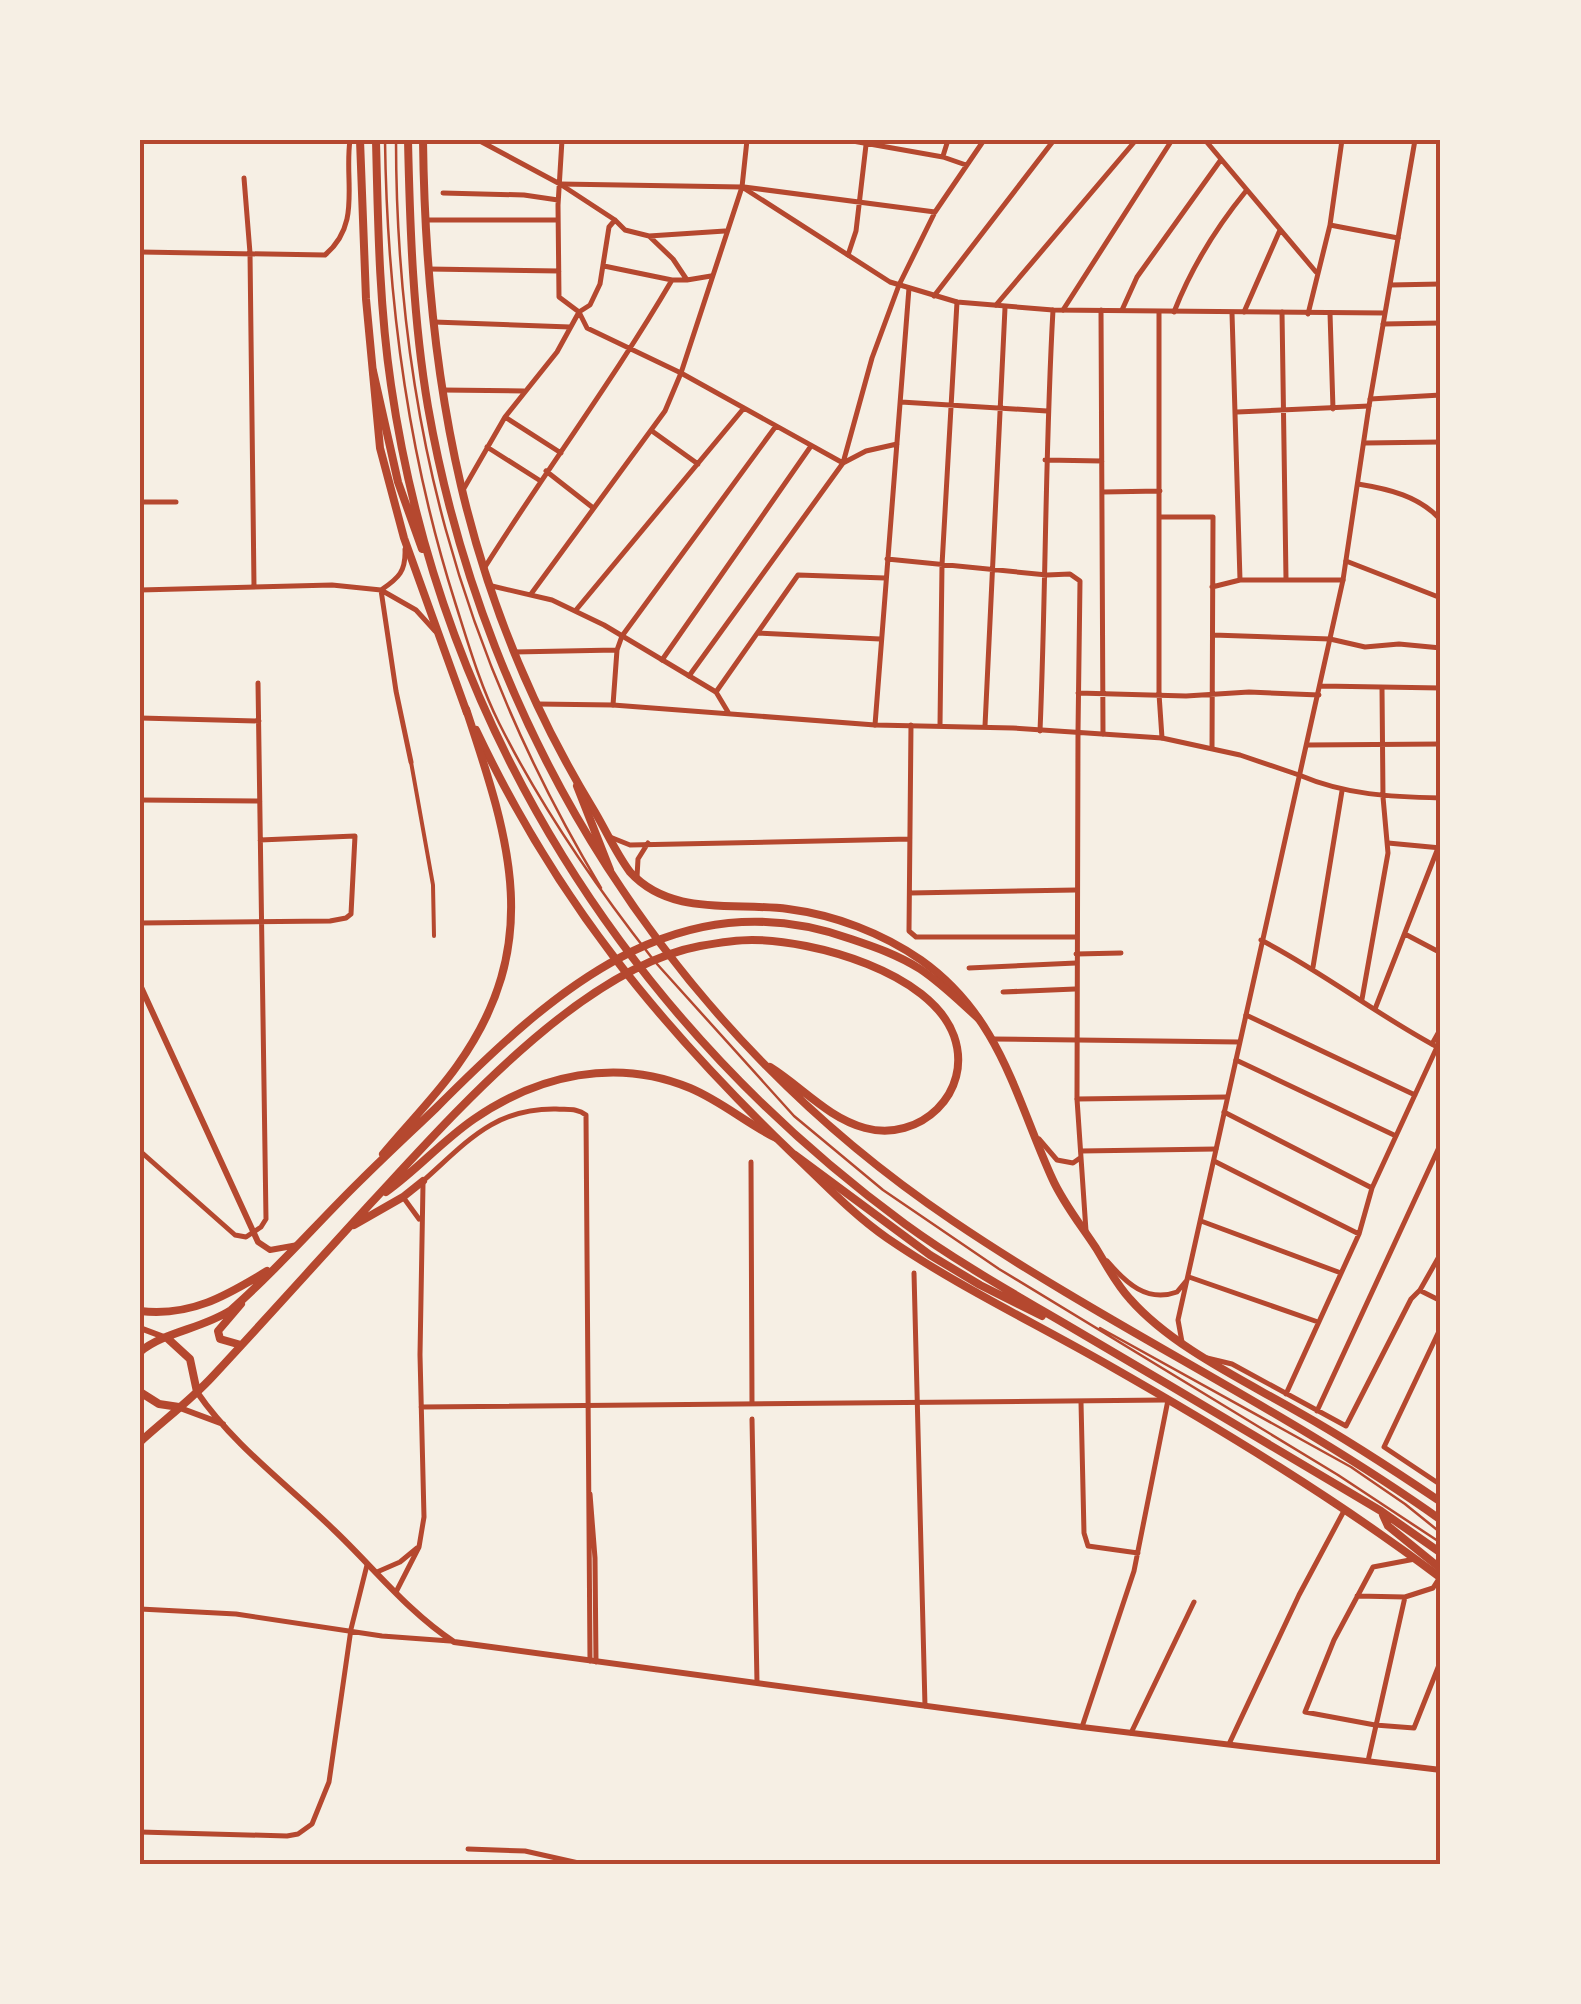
<svg xmlns="http://www.w3.org/2000/svg" width="1581" height="2004" font-family="Inter,sans-serif">
	<style>
		.lines { fill: none; stroke-linecap: round; stroke-linejoin: round }
		.service { stroke: #b5482f; stroke-width: 2.5 }
		.pedestrian { stroke: #b5482f; stroke-width: 4 }
		.minor { stroke: #b5482f; stroke-width: 5 }
		.tertiary { stroke: #b5482f; stroke-width: 5 }
		.secondary { stroke: #b5482f; stroke-width: 6 }
		.primary { stroke: #b5482f; stroke-width: 8 }
		.trunk { stroke: #b5482f; stroke-width: 8 }
		.neatline { fill: none; stroke: #b5482f; stroke-width: 4 }
	</style>
	<rect width="100%" height="100%" fill="#f6efe4"/>
	<g class="lines">
		<!-- service -->
		<path class="service" d="M 385,140 C 387,299 407,451 455,602 C 468,643 480,685 499,723 C 541,807 594,884 652,958
			M 396,140 C 396,415 460,653 601,888
			M 657,964 L 794,1116 L 883,1190 L 999,1269 L 1338,1475 L 1441,1543
			M 1100,1328 L 1351,1467 L 1405,1504 L 1441,1533"/>
		<!-- pedestrian -->
		<path class="pedestrian" d="M 411,762 L 433,885 L 434,936"/>
		<!-- minor -->
		<path class="minor" d="M 478,140 L 560,184 L 615,220 L 625,230 L 649,236 L 673,259 L 687,280 L 711,276
			M 562,140 L 558,205 L 559,297 L 579,312 L 587,328 L 681,373 L 843,463 L 866,451 L 897,444
			M 847,140 L 943,157 L 966,165
			M 1205,140 L 1316,272
			M 943,156 L 948,140
			M 244,178 L 250,253 L 254,586
			M 744,187 L 935,212
			M 443,193 L 524,195 L 558,200
			M 426,220 L 558,220
			M 1330,225 L 1398,238
			M 649,236 L 725,231
			M 140,252 L 325,255 C 362,224 344,182 350,140
			M 848,255 L 856,231 L 866,145
			M 604,266 L 672,280
			M 428,269 L 559,271
			M 934,296 L 1054,140
			M 996,305 L 1136,140
			M 1063,310 L 1172,140
			M 1101,310 L 1103,734
			M 1122,310 L 1137,277 L 1220,161
			M 1159,312 L 1159,694 L 1162,738
			M 1174,312 C 1192,266 1215,229 1246,191
			M 1244,312 L 1280,230
			M 1282,312 L 1286,579
			M 1232,313 L 1240,580
			M 1330,313 L 1333,409
			M 1308,314 L 1330,225 L 1342,140
			M 434,322 L 570,327
			M 1383,324 L 1441,323
			M 442,390 L 524,391
			M 1370,399 L 1441,395
			M 901,402 L 1047,411
			M 1237,412 L 1369,406
			M 505,417 L 561,453
			M 652,431 L 698,464
			M 1365,443 L 1441,442
			M 487,447 L 539,480
			M 1045,460 L 1102,461
			M 546,471 L 592,507
			M 1358,484 C 1389,489 1419,496 1441,520
			M 463,490 L 505,417 L 557,352 L 579,312 L 590,305 L 600,284 L 609,227 L 615,220
			M 1103,492 L 1160,491
			M 140,502 L 176,502
			M 1160,517 L 1213,517 L 1212,748
			M 887,559 L 1047,575 L 1070,574 L 1080,581 L 1078,732
			M 1346,561 L 1441,598
			M 485,567 C 546,470 614,379 672,280 L 687,280
			M 1212,587 L 1240,580 L 1343,580
			M 140,590 L 332,585 L 381,590 L 416,610 L 435,631
			M 381,590 L 396,691 L 411,762
			M 381,590 C 399,578 406,571 405,549
			M 576,610 L 744,408
			M 758,633 L 880,639
			M 1213,635 L 1330,639 L 1365,647 L 1399,644 L 1441,648
			M 514,652 L 616,650
			M 662,660 L 811,446
			M 689,676 L 843,463 L 872,358 L 899,285 L 935,212 L 984,140
			M 716,692 L 798,575 L 885,578
			M 1078,693 L 1186,696 L 1249,692 L 1319,695
			M 613,705 L 617,650 L 622,636 L 776,426
			M 140,718 L 259,721
			M 875,725 L 909,288
			M 911,725 L 909,931 L 916,937 L 1076,937
			M 940,725 L 942,565 L 957,302
			M 985,726 L 1005,308
			M 1040,731 C 1046,590 1045,450 1053,310
			M 1308,745 L 1441,744
			M 1299,775 C 1346,795 1391,797 1441,798
			M 140,800 L 260,801
			M 610,837 L 630,845 L 910,839
			M 637,877 L 638,859 L 648,843
			M 910,893 L 1076,890
			M 140,923 L 330,921 L 346,918 L 351,914 L 355,836 L 260,840
			M 1405,934 L 1441,953
			M 1076,954 L 1121,953
			M 1313,967 L 1342,791
			M 969,968 L 1076,963
			M 1003,992 L 1075,989
			M 1362,999 L 1388,853 L 1383,797 L 1382,688
			M 1375,1009 L 1438,848
			M 1246,1015 L 1415,1095
			M 993,1039 L 1239,1042
			M 1432,1044 L 1441,1028
			M 1236,1060 L 1396,1136
			M 1077,1099 L 1227,1097
			M 1224,1112 L 1372,1188
			M 140,1151 L 235,1235 L 246,1237 L 261,1227 L 266,1219 L 258,683
			M 1081,1151 L 1216,1149
			M 1214,1161 L 1359,1234
			M 751,1162 L 752,1403
			M 423,1181 C 467,1142 494,1108 556,1109 C 568,1110 577,1108 586,1115 L 590,1661
			M 1201,1221 L 1341,1273
			M 914,1273 L 925,1706
			M 1189,1277 L 1318,1322
			M 1421,1291 L 1441,1301
			M 1441,1327 L 1384,1447 L 1441,1485
			M 1207,1358 L 1232,1364 L 1346,1426 L 1411,1299 L 1420,1290 L 1441,1253
			M 1286,1394 L 1359,1234 L 1372,1188 L 1437,1047
			M 1081,1402 L 1084,1533 L 1088,1546 L 1138,1553
			M 1317,1411 L 1441,1143
			M 752,1419 L 757,1683
			M 590,1494 L 595,1558 L 596,1662
			M 1415,1559 L 1373,1567 L 1334,1640 L 1305,1712 L 1375,1725 L 1414,1728 L 1441,1660
			M 1357,1596 L 1405,1597 L 1433,1588 L 1440,1577
			M 140,1609 L 236,1614 L 382,1636 L 450,1641
			M 1082,1727 L 1134,1571 L 1168,1400
			M 1131,1733 L 1194,1602
			M 1229,1744 L 1299,1595 L 1345,1509
			M 1368,1761 L 1405,1597
			M 140,1832 L 287,1836 L 298,1834 L 312,1824 L 329,1782 L 351,1629 L 367,1565
			M 468,1849 L 525,1851 L 583,1864"/>
		<!-- tertiary -->
		<path class="tertiary" d="M 1401,140 L 1415,141
			M 560,184 L 742,187 L 890,282 L 957,302 L 1053,310 L 1385,313
			M 1390,285 L 1441,284
			M 492,586 L 552,600 L 604,625 L 716,692 L 728,712
			M 531,594 L 665,411 L 681,373 L 742,187 L 747,140
			M 1321,686 L 1441,688
			M 538,704 L 613,705 L 875,725 L 1013,728 L 1162,738 L 1240,755 L 1299,775
			M 1078,732 L 1077,1099 L 1086,1231
			M 1388,843 L 1441,848
			M 1261,940 C 1325,973 1378,1016 1441,1049
			M 1039,1139 L 1057,1160 L 1073,1163 L 1080,1158
			M 403,1197 L 419,1219
			M 1107,1261 C 1126,1283 1147,1303 1177,1292 L 1187,1280
			M 1182,1342 L 1178,1320 L 1343,580 L 1369,406 L 1415,140
			M 421,1407 L 1165,1400
			M 377,1572 L 400,1562 L 417,1548
			M 396,1592 L 419,1547 L 424,1517 L 420,1355 L 423,1184"/>
		<!-- secondary -->
		<path class="secondary" d="M 140,985 L 258,1242 L 270,1250 L 298,1245
			M 140,1328 L 164,1337
			M 197,1392 C 233,1445 289,1486 334,1530 C 373,1567 408,1612 454,1642 L 1082,1727 L 1441,1770
			M 180,1408 L 223,1424"/>
		<!-- primary -->
		<path class="primary" d="M 360,140 L 366,299 L 380,448 L 404,538 L 467,713
			M 423,140 C 426,381 465,598 592,807 C 605,828 615,852 630,872 C 671,917 734,902 788,909 C 835,915 882,933 921,960 C 1000,1016 1015,1096 1052,1178 C 1063,1203 1081,1225 1096,1248 C 1107,1266 1116,1284 1130,1299 C 1172,1347 1245,1381 1300,1413 C 1348,1440 1395,1471 1441,1502
			M 476,730 C 556,899 657,1023 791,1152 C 822,1181 851,1213 887,1238 C 957,1286 1035,1323 1110,1366 C 1224,1431 1336,1499 1441,1578"/>
		<!-- trunk -->
		<path class="trunk" d="M 376,140 C 378,222 379,304 391,385 C 441,727 628,1020 905,1224 C 964,1267 1029,1302 1091,1339 C 1188,1396 1285,1454 1381,1511 L 1441,1553
			M 408,140 C 410,229 413,319 428,407 C 486,738 674,1033 953,1221 C 1111,1328 1285,1409 1441,1520
			M 373,371 L 398,482 L 422,549
			M 577,786 L 610,870
			M 383,1154 C 407,1125 435,1097 457,1066 C 545,943 509,839 466,709
			M 795,1155 L 930,1255 L 980,1285 L 1042,1316
			M 386,1192 C 417,1170 442,1141 474,1119 C 538,1075 616,1057 690,1088 C 721,1101 746,1123 776,1138
			M 354,1225 L 403,1197 L 423,1181
			M 140,1311 C 190,1317 226,1296 267,1271
			M 166,1337 L 190,1359 L 197,1392
			M 241,1345 L 220,1339 L 218,1331 L 241,1304
			M 140,1352 C 163,1332 202,1329 231,1310 C 277,1270 316,1224 360,1181 C 385,1156 411,1132 436,1108 C 551,993 676,877 851,939 C 875,947 898,955 920,969 C 941,983 959,1001 978,1018
			M 140,1392 L 159,1404 L 179,1407
			M 140,1442 C 164,1420 191,1400 213,1376 C 266,1319 318,1261 371,1203 C 451,1117 580,968 700,946 C 717,943 735,940 752,940 C 813,940 931,972 954,1036 C 974,1093 919,1143 865,1128 C 828,1118 802,1087 770,1067
			M 1383,1515 L 1388,1526 L 1441,1569"/>
	</g>
	<!-- border -->
	<rect width="1581" height="2004" fill="none" stroke="#f6efe4" stroke-width="285"/>
	<rect x="142" y="142" width="1296" height="1720" class="neatline"/>
</svg>
